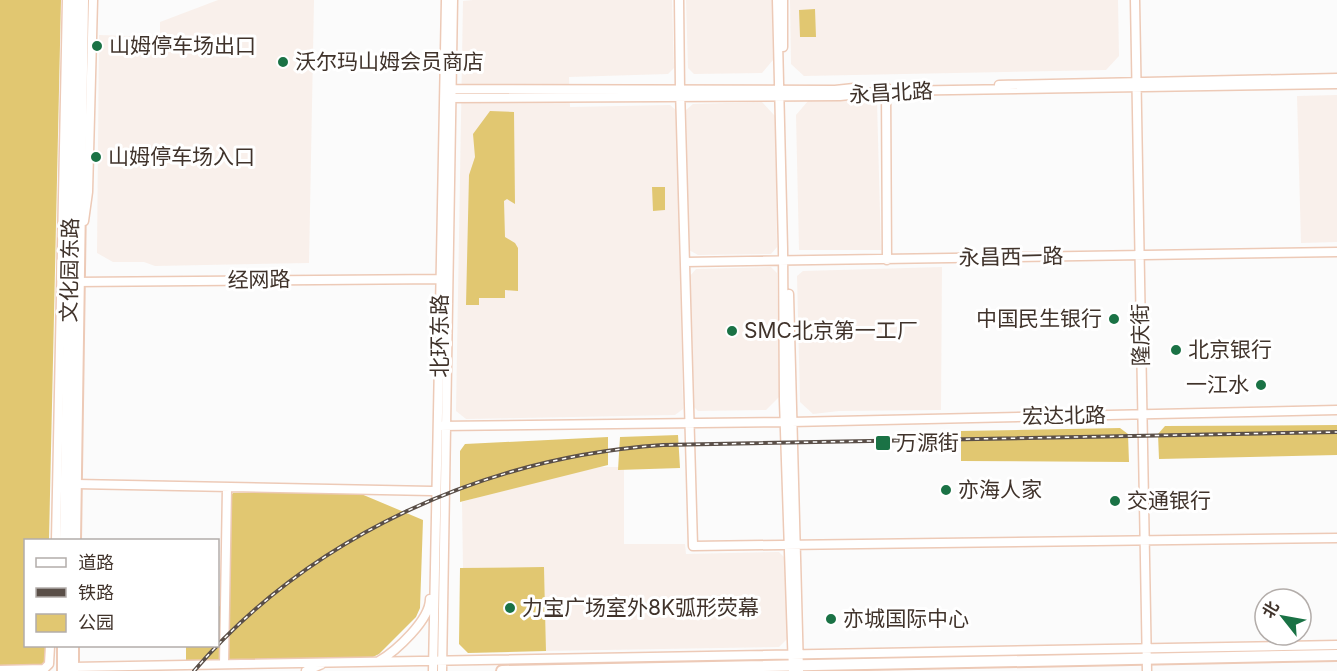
<svg xmlns="http://www.w3.org/2000/svg" width="1337" height="671" font-family="Inter,'Noto Sans SC',sans-serif">
	<style>
		.built { fill: #f9f0eb }
		.green { fill: #e1c771 }
		.lines { fill: none; stroke-linecap: round; stroke-linejoin: round }
		.minor-casing { stroke: #edcab7; stroke-width: 11 }
		.major-casing { stroke: #edcab7; stroke-width: 14 }
		.minor { stroke: #fff; stroke-width: 8 }
		.major { stroke: #fff; stroke-width: 10 }
		.rail-casing { stroke: #5a4f48; stroke-width: 4 }
		.rail { stroke: #fff; stroke-width: 1.5; stroke-dasharray: 4.5; stroke-linecap: butt }
		.poi-dot { fill: #1a7245; stroke: #fff; stroke-width: 2 }
		.labels { text-anchor: middle; stroke-width: 6; stroke-linejoin: round; paint-order: stroke }
		.poi-label { font-size: 21px; fill: #40332b; stroke: #fff; text-anchor: start }
		.street-label { font-size: 21px; fill: #40332b; stroke: #fff }
	</style>
	<rect width="100%" height="100%" fill="#fbfbfb"/>
	<!-- built -->
	<path class="built" d="M 218,0 L 314,0 L 309,263 L 155,266 L 144,262 L 113,262 L 97,253 L 99,35 L 160,37 L 160,22 Z
		M 473,0 L 672,0 L 674,68 L 668,74 L 569,77 L 570,107 L 670,105 L 677,111 L 683,409 L 675,415 L 466,419 L 456,411 L 463,1 Z
		M 686,0 L 772,0 L 773,60 L 762,73 L 694,74 L 688,68 Z
		M 790,0 L 1118,0 L 1119,56 L 1106,70 L 804,76 L 791,64 Z
		M 1337,95 L 1337,242 L 1301,243 L 1297,96 Z
		M 808,101 L 877,101 L 881,250 L 799,250 L 796,115 Z
		M 762,102 L 775,116 L 777,247 L 771,254 L 698,255 L 689,250 L 686,110 L 693,104 Z
		M 771,267 L 777,273 L 780,396 L 766,410 L 698,411 L 692,405 L 690,276 L 696,269 Z
		M 942,267 L 941,410 L 839,411 L 813,414 L 800,402 L 797,276 L 803,271 Z
		M 600,467 L 624,467 L 624,544 L 685,544 L 686,554 L 779,552 L 785,558 L 788,638 L 779,647 L 546,651 L 544,567 L 463,568 L 462,502 L 525,483 Z"/>
	<!-- green -->
	<path class="green" d="M 0,0 L 61,0 L 49,540 L 26,540 L 26,646 L 46,646 L 46,671 L 0,671 Z
		M 815,9 L 816,37 L 800,37 L 799,10 Z
		M 490,111 L 514,112 L 515,204 L 507,199 L 504,201 L 505,237 L 515,243 L 518,248 L 518,291 L 505,290 L 505,298 L 479,298 L 479,305 L 466,305 L 469,175 L 475,157 L 473,134 Z
		M 652,187 L 665,187 L 665,210 L 653,211 Z
		M 1337,425 L 1337,455 L 1159,459 L 1158,434 L 1165,426 Z
		M 1120,428 L 1128,434 L 1129,462 L 961,461 L 961,431 Z
		M 678,435 L 680,468 L 618,470 L 620,437 Z
		M 608,437 L 608,465 L 460,502 L 460,451 L 465,444 Z
		M 354,491 L 423,520 L 420,608 L 416,617 L 379,654 L 373,657 L 186,661 L 186,646 L 218,646 L 218,606 L 228,607 L 229,497 L 233,493 Z
		M 544,567 L 546,651 L 468,653 L 459,644 L 460,568 Z"/>
	<g class="lines">
		<!-- minor casing -->
		<g class="minor-casing">
			<path id="minor" d="M 679,0 L 680,89 L 693,546 L 1337,538
				M 777,0 L 783,248 L 784,401 L 793,671
				M 783,0 L 783,47
				M 1135,0 L 1147,671
				M 999,85 L 1337,78
				M 886,87 L 887,260
				M 445,89 L 835,90 L 854,88
				M 445,98 L 840,96 L 886,91 L 1337,84
				M 84,221 L 88,192 L 93,0
				M 685,262 L 1337,252
				M 74,282 L 445,279
				M 789,294 L 799,671
				M 439,426 L 791,422 L 1337,410
				M 76,484 L 432,491
				M 56,540 L 67,0
				M 379,661 C 396,651 430,620 430,599
				M 224,664 L 227,488
				M 0,670 L 44,669 L 49,664 L 50,646
				M 69,671 L 73,667 L 1337,645
				M 306,671 L 322,664
				M 433,671 L 446,0
				M 442,671 L 453,0"/>
		</g>
		<!-- major casing -->
		<g class="major-casing">
			<path id="major" d="M 65,540 L 74,0
				M 75,540 L 83,0
				M 63,671 L 63,646
				M 73,671 L 73,646
				M 502,671 L 1337,655"/>
		</g>
		<!-- minor -->
		<use href="#minor" class="minor"/>
		<!-- major -->
		<use href="#major" class="major"/>
		<!-- rail casing -->
		<g class="rail-casing">
			<path id="rail" d="M 194,671 C 311,535 486,457 663,445 L 1337,432"/>
		</g>
		<!-- rail -->
		<use href="#rail" class="rail"/>
	</g>
	<!-- markers -->
	<g class="poi-dot">
		<circle cx="97" cy="46" r="6"/>
		<circle cx="283" cy="62" r="6"/>
		<circle cx="96" cy="157" r="6"/>
		<circle cx="1114" cy="319" r="6"/>
		<circle cx="732" cy="331" r="6"/>
		<circle cx="1176" cy="350" r="6"/>
		<circle cx="1261" cy="385" r="6"/>
		<rect x="875" y="435" width="16" height="16" rx="3"/>
		<circle cx="946" cy="490" r="6"/>
		<circle cx="1115" cy="501" r="6"/>
		<circle cx="510" cy="608" r="6"/>
		<circle cx="831" cy="619" r="6"/>
	</g>
	<g class="labels">
		<!-- poi labels -->
		<g class="poi-label">
			<text x="109" y="53">山姆停车场出口</text>
			<text x="295" y="69">沃尔玛山姆会员商店</text>
			<text x="108" y="164">山姆停车场入口</text>
			<text x="1102" y="326" text-anchor="end">中国民生银行</text>
			<text x="744" y="338">SMC北京第一工厂</text>
			<text x="1188" y="357">北京银行</text>
			<text x="1249" y="392" text-anchor="end">一江水</text>
			<text x="896" y="450">万源街</text>
			<text x="958" y="497">亦海人家</text>
			<text x="1127" y="508">交通银行</text>
			<text x="522" y="615">力宝广场室外8K弧形荧幕</text>
			<text x="843" y="626">亦城国际中心</text>
		</g>
		<!-- street labels -->
		<g class="street-label">
			<text transform="translate(891 93) rotate(-3)" y="7">永昌北路</text>
			<text transform="translate(1011 257) rotate(-1)" y="7">永昌西一路</text>
			<text transform="translate(70 270) rotate(-89)" y="7">文化园东路</text>
			<text transform="translate(259 280) rotate(-1)" y="7">经网路</text>
			<text transform="translate(1141 335) rotate(-91)" y="7">隆庆街</text>
			<text transform="translate(440 336) rotate(-90)" y="7">北环东路</text>
			<text transform="translate(1064 416) rotate(-1)" y="7">宏达北路</text>
		</g>
	</g>
	<!-- legend -->
	<rect x="24" y="539" width="195" height="108" fill="#ffffff" stroke="#b3adaa" stroke-width="1.5"/>
	<rect x="36" y="558" width="30" height="9" fill="#ffffff" stroke="#b3adaa" stroke-width="1.5"/>
	<text x="78" y="569" font-size="18" fill="#40332b">道路</text>
	<rect x="36" y="588" width="30" height="9" fill="#5a4f48" stroke="#b3adaa" stroke-width="1.5"/>
	<text x="78" y="599" font-size="18" fill="#40332b">铁路</text>
	<rect x="36" y="614" width="30" height="18" fill="#e1c771" stroke="#b3adaa" stroke-width="1.5"/>
	<text x="78" y="629" font-size="18" fill="#40332b">公园</text>
	<!-- north arrow -->
	<g transform="translate(1283 617) rotate(301)"><circle r="28" fill="#ffffff" stroke="#b3adaa" stroke-width="1.5"/>
	<path d="M0-4.5L10 22L0 15L-10 22Z" fill="#1a7245"/>
	<text y="-9" font-size="16" font-weight="bold" text-anchor="middle" fill="#40332b">北</text>
	</g>
</svg>
